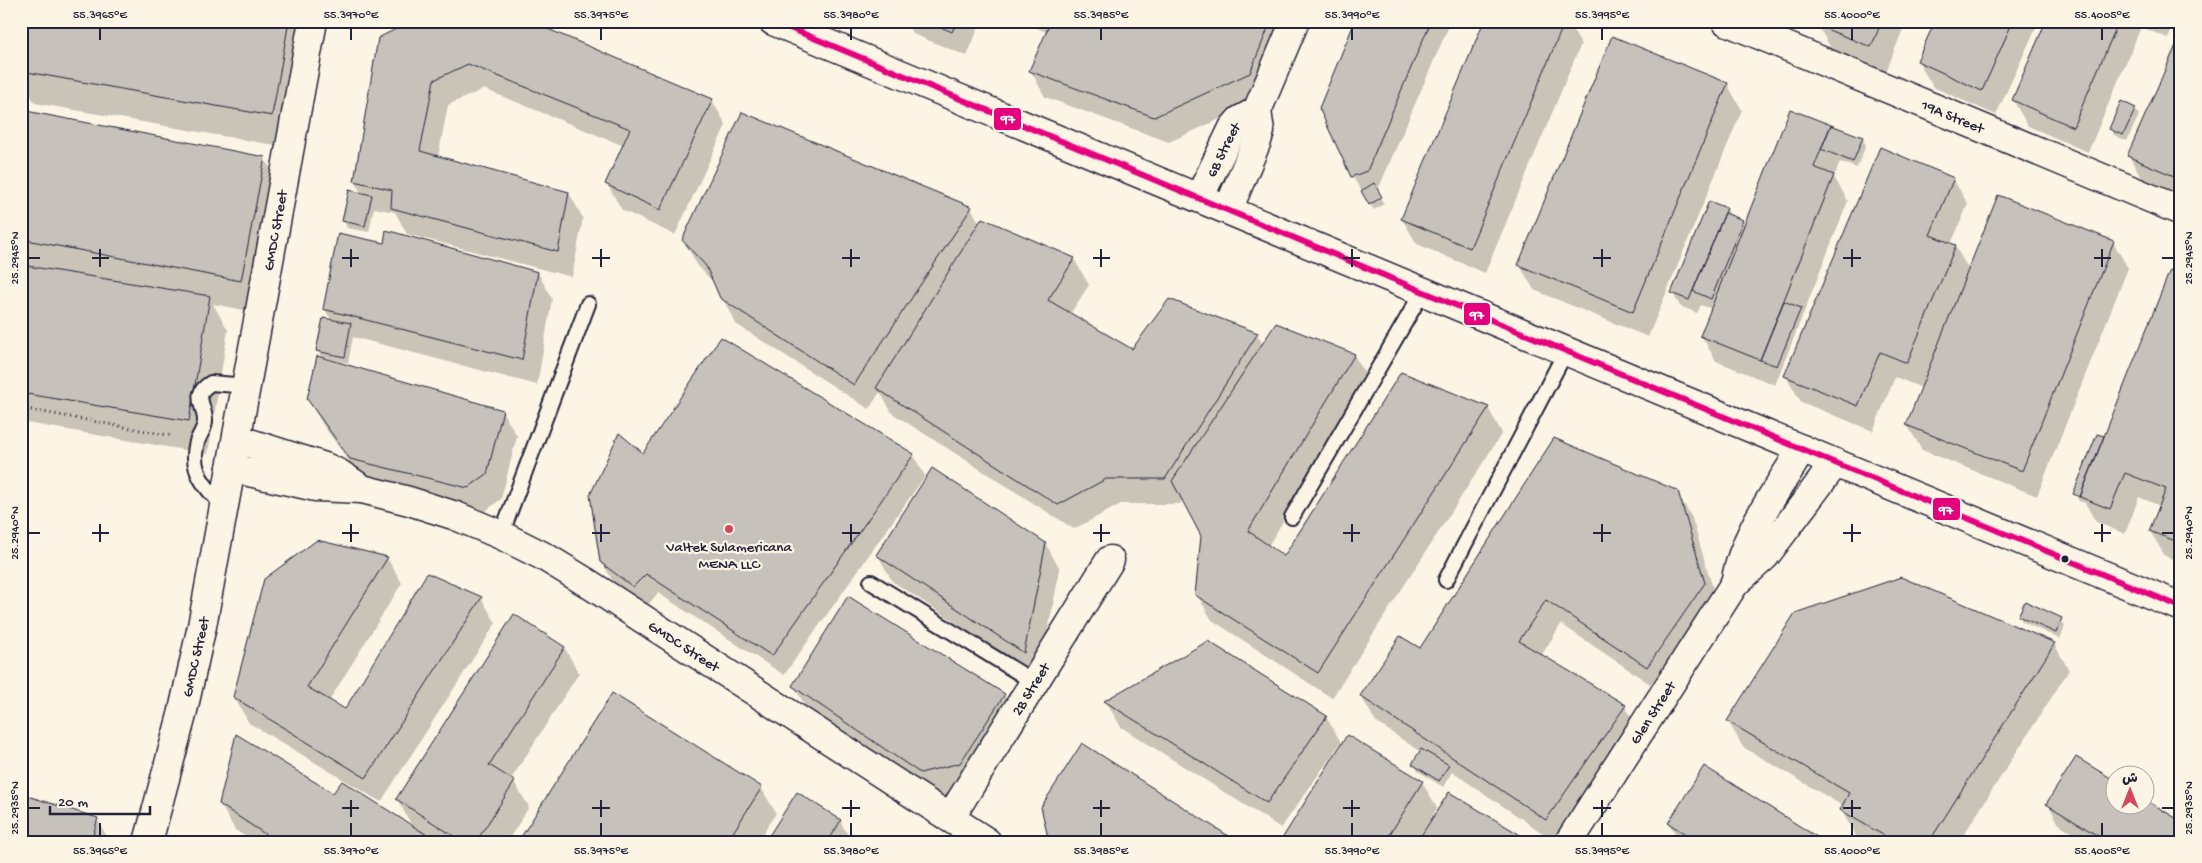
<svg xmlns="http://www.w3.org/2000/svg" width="2202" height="863" font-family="'Gochi Hand','Playpen Sans Arabic',sans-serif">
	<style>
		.shadow { fill: #0003 }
		.building { fill: #c6c1bb; stroke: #22223b }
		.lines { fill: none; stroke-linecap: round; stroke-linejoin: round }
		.lane-casing { stroke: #22223b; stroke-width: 18 }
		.street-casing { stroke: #22223b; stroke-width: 31 }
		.path { stroke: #22223b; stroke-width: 3; stroke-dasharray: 1 4; stroke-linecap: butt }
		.lane { stroke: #fcf5e5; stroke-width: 14 }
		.street { stroke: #fcf5e5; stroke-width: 28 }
		.bus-1-casing { stroke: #fcf5e5; stroke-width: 10 }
		.bus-1 { stroke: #e5007d; stroke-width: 6 }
		.ticks { fill: none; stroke: #22223b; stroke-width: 2 }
		.poi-dot { fill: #d1495b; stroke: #fcf5e5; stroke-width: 2 }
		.bus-dot { fill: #22223b; stroke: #fcf5e5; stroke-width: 2 }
		.labels { text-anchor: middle; stroke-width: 4.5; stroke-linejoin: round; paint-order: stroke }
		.street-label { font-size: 15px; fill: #22223b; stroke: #fcf5e5 }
		.poi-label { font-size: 15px; fill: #22223b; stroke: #fcf5e5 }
		.line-badge { stroke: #fcf5e5; stroke-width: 2 }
		.badge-label { font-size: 14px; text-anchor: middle; font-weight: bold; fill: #fff }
		.neatline { fill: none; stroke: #22223b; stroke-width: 2 }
		.ticks-label { font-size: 12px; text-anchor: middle; fill: #22223b }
	</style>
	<rect width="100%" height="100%" fill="#fcf5e5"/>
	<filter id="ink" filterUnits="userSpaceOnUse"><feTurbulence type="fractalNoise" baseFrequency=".02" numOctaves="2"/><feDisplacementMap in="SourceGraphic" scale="10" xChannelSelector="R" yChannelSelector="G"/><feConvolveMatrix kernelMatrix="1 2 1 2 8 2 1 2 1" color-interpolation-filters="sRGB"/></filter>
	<g filter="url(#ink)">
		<!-- shadow -->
		<path class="shadow" d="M 24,21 L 308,21 L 290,148 L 35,103 L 21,80 L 21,39 Z
			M 905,21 L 981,21 L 967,56 L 913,34 Z
			M 1019,21 L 1296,21 L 1264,99 L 1169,142 L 1045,97 L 1031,71 L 1047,32 Z
			M 1357,21 L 1451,21 L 1377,192 L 1384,204 L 1374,210 L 1352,176 Z
			M 1485,21 L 1567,21 L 1581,44 L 1485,273 L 1417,244 L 1402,219 Z
			M 1819,21 L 1906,21 L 1886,72 L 1832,50 L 1817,24 Z
			M 1936,21 L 2039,21 L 1996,115 L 1933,87 L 1918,61 Z
			M 2047,21 L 2175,21 L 2168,38 L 2141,27 L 2088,152 L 2028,126 L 2013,100 Z
			M 2181,37 L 2181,198 L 2143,181 L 2129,156 Z
			M 379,39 L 712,100 L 726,125 L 675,235 L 622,210 L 607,184 L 624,146 L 484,89 L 448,105 L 438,157 L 569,193 L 583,218 L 572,277 L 407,234 L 395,212 L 374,208 L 369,232 L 347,228 L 344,221 L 362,194 L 355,181 Z
			M 1727,84 L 1742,110 L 1648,337 L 1534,290 L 1519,264 Z
			M 2135,109 L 2139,115 L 2127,141 L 2114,135 L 2110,128 Z
			M 1791,110 L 1862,138 L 1866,145 L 1857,168 L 1840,162 L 1834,177 L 1848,201 L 1775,385 L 1716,361 L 1701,335 L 1712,309 L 1701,305 L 1697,313 L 1680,306 L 1672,292 L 1710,202 L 1727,209 L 1731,217 L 1743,221 L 1745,226 Z
			M 21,111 L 264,158 L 283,191 L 259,313 L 213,304 L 228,330 L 208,454 L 21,422 Z
			M 1953,179 L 1968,204 L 1951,244 L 1955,246 L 1969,270 L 2113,242 L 2128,268 L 2037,496 L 1922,450 L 1907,425 L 1922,388 L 1895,377 L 1873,431 L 1801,402 L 1786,376 Z
			M 971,208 L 980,224 L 982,220 L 1074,259 L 1089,285 L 1070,314 L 1133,350 L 1257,334 L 1263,345 L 1354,355 L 1369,380 L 1268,546 L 1284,557 L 1488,408 L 1502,433 L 1332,698 L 1212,620 L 1197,595 L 1203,536 L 1183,499 L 1180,504 L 1121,504 L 1074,529 L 892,413 L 880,392 L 869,409 L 736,324 L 715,284 L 698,266 L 683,240 Z
			M 538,273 L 552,299 L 537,385 L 353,337 L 348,363 L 337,361 L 336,363 L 502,411 L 517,436 L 501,499 L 483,513 L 366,485 L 323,425 L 308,399 L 322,359 L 318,351 L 332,321 L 324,308 Z
			M 2181,275 L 2181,531 L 2174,547 L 2177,548 L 2181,538 L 2181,562 L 2165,556 L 2150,531 L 2160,506 L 2139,497 L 2125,534 L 2096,522 L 2085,503 L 2079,501 L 2075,494 L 2098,435 L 2105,439 Z
			M 721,339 L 913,455 L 925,476 L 784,675 L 658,593 L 646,607 L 614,583 L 602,562 L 643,455 Z
			M 1677,492 L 1692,518 L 1719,609 L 1662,692 L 1561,624 L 1541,656 L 1625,706 L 1640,732 L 1556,842 L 1452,772 L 1443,787 L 1418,771 L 1414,764 L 1421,752 L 1376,722 L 1361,696 L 1421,650 Z
			M 1045,543 L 1060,569 L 1039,677 L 892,581 L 878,555 Z
			M 387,558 L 402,583 L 329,701 L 345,711 L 481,598 L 496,623 L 381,802 L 249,723 L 234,697 Z
			M 848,598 L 1004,695 L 1019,721 L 974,788 L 935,798 L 808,711 L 794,686 Z
			M 2019,616 L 2061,619 L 2065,626 L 2060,639 L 2023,622 Z
			M 2054,644 L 2069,670 L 1959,842 L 1867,842 L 1856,836 L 1841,810 L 1843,806 L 1743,747 L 1728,721 Z
			M 564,647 L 579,673 L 511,779 L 514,782 L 529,807 L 507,842 L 439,842 L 431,837 L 434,842 L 254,842 L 235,830 L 220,804 L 333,795 L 414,829 L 397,799 Z
			M 1106,702 L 1326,717 L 1342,744 L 1347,736 L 1422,782 L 1437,808 L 1431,818 L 1433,819 L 1521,837 L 1524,842 L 1281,842 L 1342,745 L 1340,744 L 1281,828 L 1121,727 Z
			M 2077,758 L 2114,782 L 2114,806 L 2144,806 L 2181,842 L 2088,842 L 2059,824 L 2048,804 Z
			M 761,788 L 776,813 L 758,842 L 519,842 Z
			M 797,794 L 840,821 L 852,842 L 767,842 Z
			M 97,819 L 110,842 L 21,842 Z
			M 1669,823 L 1823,842 L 1680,842 Z"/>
		<!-- building -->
		<path class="building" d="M 23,21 L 289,21 L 272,116 L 21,71 Z
			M 412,21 L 529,21 L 713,99 L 660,210 L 605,184 L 630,129 L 468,64 L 434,80 L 420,151 L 569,192 L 558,252 L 391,208 L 392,190 L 354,181 L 378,38 Z
			M 927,21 L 957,21 L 952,32 Z
			M 1051,21 L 1271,21 L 1250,73 L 1154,117 L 1029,71 Z
			M 1355,21 L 1431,21 L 1367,171 L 1351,177 L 1319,108 Z
			M 1484,21 L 1565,21 L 1470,248 L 1401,219 Z
			M 1817,21 L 1882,21 L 1871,47 L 1816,25 Z
			M 1935,21 L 2013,21 L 1982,91 L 1917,61 Z
			M 2046,21 L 2119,21 L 2073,127 L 2012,100 Z
			M 2181,34 L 2181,179 L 2127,156 Z
			M 1612,36 L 1728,83 L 1633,312 L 1518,265 Z
			M 2121,101 L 2136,108 L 2123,135 L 2109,129 Z
			M 1790,109 L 1831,125 L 1814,167 L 1834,175 L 1760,360 L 1700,336 Z
			M 21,110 L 265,157 L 241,281 L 21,239 Z
			M 742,112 L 972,207 L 854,385 L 720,298 L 706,266 L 682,240 Z
			M 1831,125 L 1863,137 L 1853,162 L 1821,149 Z
			M 1880,147 L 1954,178 L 1930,235 L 1956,245 L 1907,363 L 1880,352 L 1858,406 L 1784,376 Z
			M 1374,183 L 1382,197 L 1369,205 L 1361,191 Z
			M 349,190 L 372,195 L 365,226 L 342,221 Z
			M 1998,195 L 2114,241 L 2022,471 L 1906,425 Z
			M 1709,201 L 1727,208 L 1689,300 L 1671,293 Z
			M 1725,213 L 1743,220 L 1711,299 L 1693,291 Z
			M 982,218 L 1075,258 L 1048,300 L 1132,349 L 1169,299 L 1258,333 L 1165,479 L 1106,479 L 1058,505 L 876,388 Z
			M 386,230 L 538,272 L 522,360 L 323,309 L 338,233 L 384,243 Z
			M 21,265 L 210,296 L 189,421 L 21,393 Z
			M 2170,270 L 2181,274 L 2181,535 L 2178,542 L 2149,531 L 2166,489 L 2125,473 L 2110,509 L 2080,497 Z
			M 1784,301 L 1801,308 L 1777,366 L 1760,360 Z
			M 323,318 L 351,323 L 345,357 L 316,351 Z
			M 1276,323 L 1355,354 L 1248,531 L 1284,556 L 1401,372 L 1489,407 L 1318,673 L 1195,595 L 1201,536 L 1172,481 Z
			M 721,337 L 914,454 L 772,656 L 646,574 L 633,587 L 600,562 L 590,495 L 619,433 L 643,453 Z
			M 317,356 L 503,410 L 487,474 L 468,488 L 350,459 L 307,399 Z
			M 2097,434 L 2104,436 L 2080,497 L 2073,494 Z
			M 1554,438 L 1678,491 L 1705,583 L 1647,667 L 1546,600 L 1519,641 L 1626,705 L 1546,820 L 1360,696 L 1400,636 L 1420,648 Z
			M 932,468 L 1046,543 L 1024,653 L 876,555 Z
			M 317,540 L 388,557 L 307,687 L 345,709 L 427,573 L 482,597 L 366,778 L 233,697 L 264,579 Z
			M 1901,577 L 2055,643 L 1929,842 L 1895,842 L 1840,810 L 1849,793 L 1727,721 L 1795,613 Z
			M 848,596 L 1005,694 L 960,763 L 920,773 L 792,686 Z
			M 2025,601 L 2062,618 L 2056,633 L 2018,616 Z
			M 514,614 L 565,647 L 489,765 L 515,781 L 476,842 L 463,842 L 396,799 Z
			M 1208,641 L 1327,716 L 1267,803 L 1104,701 Z
			M 612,693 L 762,787 L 727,842 L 518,842 Z
			M 236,734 L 333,793 L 342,781 L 435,840 L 277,842 L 219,804 Z
			M 1347,735 L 1423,781 L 1385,842 L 1280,842 Z
			M 1082,743 L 1238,842 L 1049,842 L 1041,807 Z
			M 1421,749 L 1449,765 L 1439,781 L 1412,764 Z
			M 2076,757 L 2114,780 L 2114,806 L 2144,806 L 2144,799 L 2181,821 L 2181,842 L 2108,842 L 2046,804 Z
			M 1704,766 L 1825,842 L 1698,842 L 1668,823 Z
			M 797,792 L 841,820 L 828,842 L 765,842 Z
			M 1449,792 L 1522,836 L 1519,842 L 1417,842 Z
			M 21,794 L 98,818 L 91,842 L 21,842 Z"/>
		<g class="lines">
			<!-- lane casing -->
			<g class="lane-casing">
				<path id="lane" d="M 224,506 C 205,488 189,470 197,442 C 199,435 205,429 205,421 C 205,405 191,395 211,383 L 247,386
					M 1292,517 L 1423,291
					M 501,535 L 588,304
					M 1446,580 L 1566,351
					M 871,582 L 1034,682"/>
			</g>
			<!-- street casing -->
			<g class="street-casing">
				<g id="street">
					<path d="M 773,21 L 2181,607"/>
					<path id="s1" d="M 1726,21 L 2181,211"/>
					<path id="s2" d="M 1199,198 L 1233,128 L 1240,120 L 1257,111"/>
					<path d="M 1228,210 L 1257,141 L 1260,131 L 1257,111 L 1295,21"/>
					<path d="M 237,439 L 325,467 L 338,473 L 362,489"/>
					<path id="s3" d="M 231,468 L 316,487 L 362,489 L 409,501 L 456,516 L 501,535 L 545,557 L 586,582 L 987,842"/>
					<path d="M 1735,583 C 1744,533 1776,492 1802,449"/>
					<path id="s4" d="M 950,818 L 1110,560"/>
					<path id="s5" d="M 148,842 L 182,715 L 202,626 L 313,21"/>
					<path id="s6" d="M 1569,842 L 1735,583 L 1765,556 L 1835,463"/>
				</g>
			</g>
			<!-- path -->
			<path class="path" d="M 21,408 L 173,436"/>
			<!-- lane -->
			<use href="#lane" class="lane"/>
			<!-- street -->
			<use href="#street" class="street"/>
			<!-- bus-1 casing -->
			<g class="bus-1-casing">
				<path id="bus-1" d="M 773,21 L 2181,607"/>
			</g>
			<!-- bus-1 -->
			<use href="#bus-1" class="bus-1"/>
		</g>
	</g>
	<!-- ticks -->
	<path class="ticks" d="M 100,28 L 100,40M 351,28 L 351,40M 601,28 L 601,40M 851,28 L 851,40M 1101,28 L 1101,40M 1352,28 L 1352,40M 1602,28 L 1602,40M 1852,28 L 1852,40M 2102,28 L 2102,40M 100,249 L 100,267M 351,249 L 351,267M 601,249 L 601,267M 851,249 L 851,267M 1101,249 L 1101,267M 1352,249 L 1352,267M 1602,249 L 1602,267M 1852,249 L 1852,267M 2102,249 L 2102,267M 28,258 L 40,258M 92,258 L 109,258M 342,258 L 359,258M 592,258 L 610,258M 842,258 L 860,258M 1093,258 L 1110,258M 1343,258 L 1360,258M 1593,258 L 1611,258M 1843,258 L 1861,258M 2094,258 L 2111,258M 2162,258 L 2174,258M 100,524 L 100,542M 351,524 L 351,542M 601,524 L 601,542M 851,524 L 851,542M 1101,524 L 1101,542M 1352,524 L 1352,542M 1602,524 L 1602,542M 1852,524 L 1852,542M 2102,524 L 2102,542M 28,533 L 40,533M 92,533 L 109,533M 342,533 L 359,533M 592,533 L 610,533M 842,533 L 860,533M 1093,533 L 1110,533M 1343,533 L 1360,533M 1593,533 L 1611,533M 1843,533 L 1861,533M 2094,533 L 2111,533M 2162,533 L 2174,533M 351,800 L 351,817M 601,800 L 601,817M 851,800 L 851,817M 1101,800 L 1101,817M 1352,800 L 1352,817M 1602,800 L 1602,817M 1852,800 L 1852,817M 28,808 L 40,808M 342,808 L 359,808M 592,808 L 610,808M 842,808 L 860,808M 1093,808 L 1110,808M 1343,808 L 1360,808M 1593,808 L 1611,808M 1843,808 L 1861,808M 2162,808 L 2174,808M 100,823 L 100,836M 351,823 L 351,836M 601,823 L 601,836M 851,823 L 851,836M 1101,823 L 1101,836M 1352,823 L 1352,836M 1602,823 L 1602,836M 1852,823 L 1852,836M 2102,823 L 2102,836"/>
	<!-- markers -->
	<circle class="poi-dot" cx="729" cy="529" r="5"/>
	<circle class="bus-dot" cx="2065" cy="559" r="4.5"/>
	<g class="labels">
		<!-- street labels -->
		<g class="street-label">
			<text dy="5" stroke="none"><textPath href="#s1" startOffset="246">19A Street</textPath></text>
			<text dy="5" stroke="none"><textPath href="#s2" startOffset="54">6B Street</textPath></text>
			<text dy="5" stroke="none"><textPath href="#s5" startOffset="625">GMDC Street</textPath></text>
			<text dy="5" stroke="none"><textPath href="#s3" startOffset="494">GMDC Street</textPath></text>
			<text dy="5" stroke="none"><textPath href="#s5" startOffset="191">GMDC Street</textPath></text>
			<text dy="5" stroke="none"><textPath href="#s4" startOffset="152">2B Street</textPath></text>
			<text dy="5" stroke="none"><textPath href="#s6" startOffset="154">Glen Street</textPath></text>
		</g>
		<!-- poi labels -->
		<g class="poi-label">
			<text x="729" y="551">Valtek Sulamericana<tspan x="729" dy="17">MENA LLC</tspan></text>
		</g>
	</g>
	<g class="line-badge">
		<rect x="993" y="107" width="29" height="24" rx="5" fill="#e5007d"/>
		<rect x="1463" y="302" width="28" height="24" rx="5" fill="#e5007d"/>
		<rect x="1932" y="497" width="29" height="24" rx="5" fill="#e5007d"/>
	</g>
	<g class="badge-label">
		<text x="1008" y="123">97</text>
		<text x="1477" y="319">97</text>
		<text x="1946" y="514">97</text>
	</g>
	<!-- margin -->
	<rect width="2202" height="863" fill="none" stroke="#fcf5e5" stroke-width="55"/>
	<!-- north arrow -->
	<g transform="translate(2130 790)"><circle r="24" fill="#fcf5e5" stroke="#a5a1a1"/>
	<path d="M0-4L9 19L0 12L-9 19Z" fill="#d1495b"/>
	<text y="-8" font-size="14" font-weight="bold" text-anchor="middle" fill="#22223b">ش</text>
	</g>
	<!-- scale -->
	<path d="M50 806v8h100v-8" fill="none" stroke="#22223b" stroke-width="2.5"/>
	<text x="58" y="806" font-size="15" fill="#22223b" stroke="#fcf5e5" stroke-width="4" paint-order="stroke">20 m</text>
	<rect x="28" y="28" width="2146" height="808" class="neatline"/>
	<g class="ticks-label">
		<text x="100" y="18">55.3965°E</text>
		<text x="351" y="18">55.3970°E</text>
		<text x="601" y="18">55.3975°E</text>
		<text x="851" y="18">55.3980°E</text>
		<text x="1101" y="18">55.3985°E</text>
		<text x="1352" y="18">55.3990°E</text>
		<text x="1602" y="18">55.3995°E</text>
		<text x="1852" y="18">55.4000°E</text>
		<text x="2102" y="18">55.4005°E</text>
		<text transform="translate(14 258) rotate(-90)" y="4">25.2945°N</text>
		<text transform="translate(2188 258) rotate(-90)" y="4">25.2945°N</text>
		<text transform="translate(14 533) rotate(-90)" y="4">25.2940°N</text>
		<text transform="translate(2188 533) rotate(-90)" y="4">25.2940°N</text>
		<text transform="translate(14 808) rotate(-90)" y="4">25.2935°N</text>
		<text transform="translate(2188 808) rotate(-90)" y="4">25.2935°N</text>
		<text x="100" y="854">55.3965°E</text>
		<text x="351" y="854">55.3970°E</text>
		<text x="601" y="854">55.3975°E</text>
		<text x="851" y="854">55.3980°E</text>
		<text x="1101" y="854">55.3985°E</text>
		<text x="1352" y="854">55.3990°E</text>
		<text x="1602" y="854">55.3995°E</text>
		<text x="1852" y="854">55.4000°E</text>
		<text x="2102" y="854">55.4005°E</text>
	</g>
</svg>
